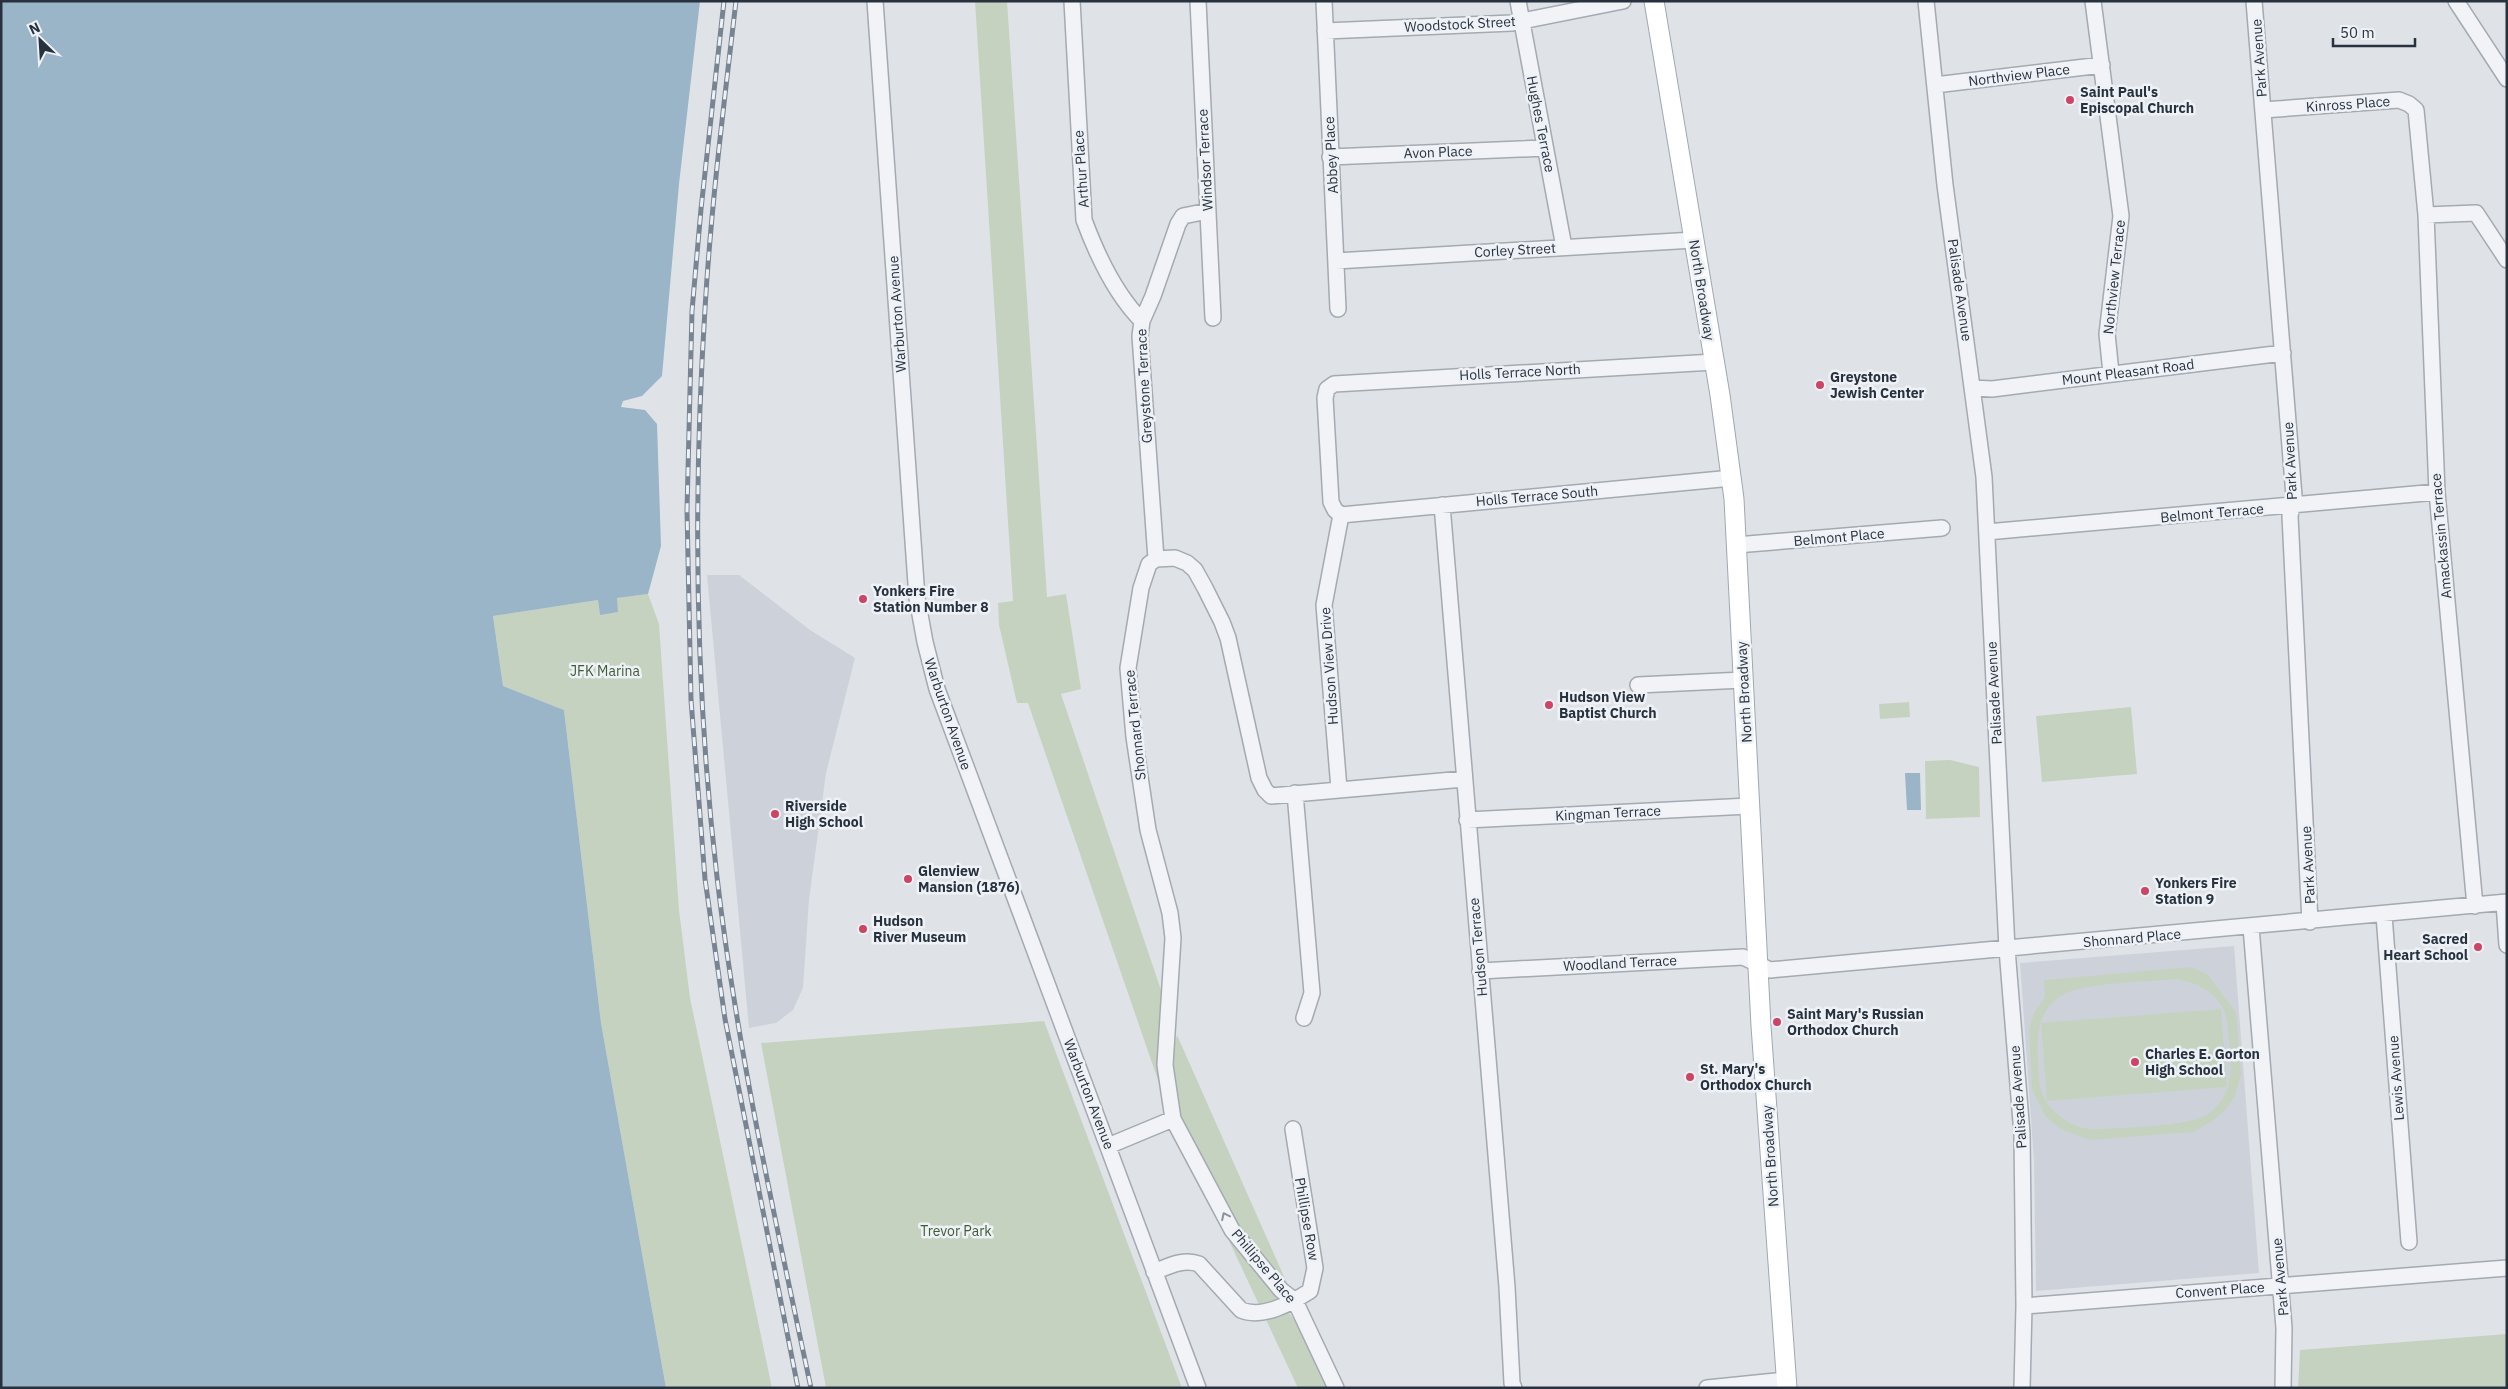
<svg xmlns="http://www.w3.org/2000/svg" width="2508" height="1389" font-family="'IBM Plex Sans',sans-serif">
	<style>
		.built { fill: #cdd2da }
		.green { fill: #c6d2c0; fill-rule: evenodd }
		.water { fill: #9ab4c8 }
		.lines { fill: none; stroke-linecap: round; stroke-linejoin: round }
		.minor-casing { stroke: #a4aab2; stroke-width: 18 }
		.major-casing { stroke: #9ea8b3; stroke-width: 21 }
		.minor { stroke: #f1f3f6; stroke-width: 15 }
		.major { stroke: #fff; stroke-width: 19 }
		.rail-casing { stroke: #788491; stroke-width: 5 }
		.rail { stroke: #eef2f6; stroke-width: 3; stroke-dasharray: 9; stroke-linecap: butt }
		.oneway { stroke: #8c929a }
		.poi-dot { fill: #cc4564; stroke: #eef2f6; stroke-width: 2 }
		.labels { text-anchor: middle; stroke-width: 5; stroke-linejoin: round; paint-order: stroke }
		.street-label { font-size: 14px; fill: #28323f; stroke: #eef2f6 }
		.poi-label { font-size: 14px; font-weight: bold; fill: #28323f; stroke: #eef2f6; text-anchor: start }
		.park-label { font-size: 14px; fill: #3f5a35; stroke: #eef2f6 }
	</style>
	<rect width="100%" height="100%" fill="#dfe3e8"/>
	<!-- built -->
	<path class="built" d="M 707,575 L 739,575 L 810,630 L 855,658 L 826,773 L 809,900 L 803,988 L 793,1010 L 776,1023 L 749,1028 Z
		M 2234,946 L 2259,1273 L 2036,1291 L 2034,1161 L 2020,963 Z"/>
	<!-- green -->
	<path class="green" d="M 975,1 L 1007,1 L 1047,597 L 1066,594 L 1081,689 L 1061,694 L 1161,990 L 1160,1086 L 1028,703 L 1017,703 L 999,625 L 998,603 L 1013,601 Z
		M 648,594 L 659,624 L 679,910 L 690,998 L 772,1388 L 666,1388 L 601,1023 L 564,710 L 503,686 L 493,616 L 598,600 L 600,614 L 618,612 L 616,598 Z
		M 1909,702 L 1910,717 L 1880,719 L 1879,704 Z
		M 2131,707 L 2137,774 L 2042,782 L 2036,716 Z
		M 1950,760 L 1979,767 L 1980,817 L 1926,819 L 1925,761 Z
		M 2191,967 L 2207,974 L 2236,1012 L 2241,1075 L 2235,1096 L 2226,1109 L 2214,1120 L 2194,1132 L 2090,1140 L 2060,1129 L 2045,1116 L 2032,1090 L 2029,1029 L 2034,1013 L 2045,997 L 2044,980 ZM 2177,979 C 2195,983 2211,989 2221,1005 C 2228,1016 2228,1030 2229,1042 C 2232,1068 2233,1097 2208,1114 C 2188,1127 2125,1127 2099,1129 C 2073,1131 2046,1112 2040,1086 C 2038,1078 2039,1068 2038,1060 C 2037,1034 2038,1011 2061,996 C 2083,982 2149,982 2177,979 Z
		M 2221,1009 L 2227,1087 L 2047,1101 L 2041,1023 Z
		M 1044,1021 L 1182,1388 L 826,1388 L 761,1043 Z
		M 1177,1035 L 1286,1281 L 1239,1227 L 1181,1121 L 1170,1064 Z
		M 1224,1230 L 1302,1330 L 1332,1388 L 1298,1388 Z
		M 2507,1334 L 2507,1388 L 2298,1388 L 2300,1350 Z"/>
	<!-- water -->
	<path class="water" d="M 1,1 L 700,1 L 679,184 L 662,376 L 642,396 L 623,401 L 621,407 L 645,410 L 657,424 L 661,546 L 648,594 L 617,598 L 618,612 L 600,615 L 598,600 L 493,616 L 503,686 L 564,710 L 601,1023 L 666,1388 L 1,1388 Z
		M 1905,773 L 1920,773 L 1921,810 L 1907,810 Z"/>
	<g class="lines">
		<!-- minor casing -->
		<g class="minor-casing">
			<path id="minor" d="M 875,1 L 917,598 L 925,642 L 937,689 L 1198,1388
				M 1072,1 L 1084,220 C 1097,255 1115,294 1142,321
				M 1198,1 L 1213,318
				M 1324,1 L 1338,309
				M 1518,1 L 1564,247
				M 1926,1 L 1945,185 L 1984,477 L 2007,949 L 2022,1134 L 2024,1306 L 2022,1388
				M 2093,1 L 2121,216 L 2107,334 L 2111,373
				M 2254,1 L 2294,496 L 2290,516 L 2310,922
				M 2456,1 L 2507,79
				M 1325,31 L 1512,23 L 1623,1
				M 1935,85 L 2102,65
				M 2263,110 L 2399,100 L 2409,104 L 2416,110 L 2426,215 L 2437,492 L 2475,906
				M 1330,157 L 1545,148
				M 2426,215 L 2476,213 L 2507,260
				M 1336,261 L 1694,240
				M 1973,388 L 1992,389 L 2283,353
				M 1442,505 L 1507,1287 L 1512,1383 L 1514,1388
				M 1341,515 L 1335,510 L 1331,502 L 1325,398 L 1327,389 L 1334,384 L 1714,362
				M 1341,515 L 1732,478
				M 1987,532 L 2437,492
				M 1736,545 L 1942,528
				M 1156,559 L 1140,336 L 1142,321 L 1153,296 L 1178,224 L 1183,216 L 1208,211
				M 1638,685 L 1743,680
				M 1339,789 L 1324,605 L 1341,515
				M 1295,793 L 1312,993 L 1304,1018
				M 1467,820 L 1749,806
				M 2504,903 L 2507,945
				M 2384,915 L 2409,1242
				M 2251,927 L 2284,1328 L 2283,1388
				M 1480,971 L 1743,957 L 1770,970 L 2507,902
				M 1108,1146 L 1173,1119
				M 1154,1272 C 1169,1266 1184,1258 1199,1264 L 1241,1310 C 1263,1319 1291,1303 1310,1291 L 1315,1268 L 1293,1129
				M 2024,1306 L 2507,1268
				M 1336,1388 L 1295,1301 L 1281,1290 L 1232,1230 L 1173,1119 L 1165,1065 L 1173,938 L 1170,913 L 1148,830 L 1134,737 L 1128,668 L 1141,588 L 1149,564 L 1156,559 L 1175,558 L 1187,563 L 1195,570 L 1205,588 L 1222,622 L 1228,638 L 1259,778 L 1265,790 L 1271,796 L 1464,779
				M 1707,1388 L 1786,1380"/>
		</g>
		<!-- major casing -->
		<g class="major-casing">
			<path id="major" d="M 1654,1 L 1720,395 L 1734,499 L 1761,1026 L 1787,1388"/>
		</g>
		<!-- minor -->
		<use href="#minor" class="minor"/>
		<!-- major -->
		<use href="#major" class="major"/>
		<!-- rail casing -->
		<g class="rail-casing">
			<path id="rail" d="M 724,1 L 701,209 L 692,311 L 687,510 L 691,700 L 705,879 L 725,1019 L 798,1388
				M 736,1 C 724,104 711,206 705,309 C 693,497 695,689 717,877 C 737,1049 775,1219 811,1388"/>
		</g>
		<!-- rail -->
		<use href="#rail" class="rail"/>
	</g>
	<!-- one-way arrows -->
	<defs><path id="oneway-chevron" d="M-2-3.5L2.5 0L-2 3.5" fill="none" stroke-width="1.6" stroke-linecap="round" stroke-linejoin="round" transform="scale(1.25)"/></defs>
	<use class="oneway" href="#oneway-chevron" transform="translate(1225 1216) rotate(-116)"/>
	<!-- markers -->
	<g class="poi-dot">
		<circle cx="2070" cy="100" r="5"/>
		<circle cx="1820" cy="385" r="5"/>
		<circle cx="863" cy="599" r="5"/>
		<circle cx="1549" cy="705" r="5"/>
		<circle cx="775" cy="814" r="5"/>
		<circle cx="908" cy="879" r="5"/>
		<circle cx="2145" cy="891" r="5"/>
		<circle cx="863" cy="929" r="5"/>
		<circle cx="2478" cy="947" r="5"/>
		<circle cx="1777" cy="1022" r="5"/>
		<circle cx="2135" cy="1062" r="5"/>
		<circle cx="1690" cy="1077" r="5"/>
	</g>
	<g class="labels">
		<!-- street labels -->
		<g class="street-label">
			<text transform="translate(1460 24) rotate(-3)" y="5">Woodstock Street</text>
			<text transform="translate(2259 58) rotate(-94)" y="5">Park Avenue</text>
			<text transform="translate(2019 75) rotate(-7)" y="5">Northview Place</text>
			<text transform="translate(2348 104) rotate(-4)" y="5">Kinross Place</text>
			<text transform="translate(1541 124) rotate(79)" y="5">Hughes Terrace</text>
			<text transform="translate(1438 152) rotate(-2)" y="5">Avon Place</text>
			<text transform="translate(1331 155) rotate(-93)" y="5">Abbey Place</text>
			<text transform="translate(1205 160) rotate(-93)" y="5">Windsor Terrace</text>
			<text transform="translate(1081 169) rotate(-94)" y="5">Arthur Place</text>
			<text transform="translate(1515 250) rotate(-3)" y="5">Corley Street</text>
			<text transform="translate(2114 277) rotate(-84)" y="5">Northview Terrace</text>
			<text transform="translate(1702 290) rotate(81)" y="5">North Broadway</text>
			<text transform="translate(1960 290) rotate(82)" y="5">Palisade Avenue</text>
			<text transform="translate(897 314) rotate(-94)" y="5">Warburton Avenue</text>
			<text transform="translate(1520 372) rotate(-3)" y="5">Holls Terrace North</text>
			<text transform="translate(2128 372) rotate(-7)" y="5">Mount Pleasant Road</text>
			<text transform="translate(1144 386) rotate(-93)" y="5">Greystone Terrace</text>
			<text transform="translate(2290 461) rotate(-93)" y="5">Park Avenue</text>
			<text transform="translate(1537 496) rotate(-5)" y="5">Holls Terrace South</text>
			<text transform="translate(2212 513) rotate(-5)" y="5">Belmont Terrace</text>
			<text transform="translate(2441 536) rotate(-95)" y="5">Amackassin Terrace</text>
			<text transform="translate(1839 537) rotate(-5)" y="5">Belmont Place</text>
			<text transform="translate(1329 666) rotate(-94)" y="5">Hudson View Drive</text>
			<text transform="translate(1744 692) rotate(-93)" y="5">North Broadway</text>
			<text transform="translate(1994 693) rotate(-93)" y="5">Palisade Avenue</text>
			<text transform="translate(948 714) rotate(71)" y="5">Warburton Avenue</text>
			<text transform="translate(1135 725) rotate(-96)" y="5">Shonnard Terrace</text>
			<text transform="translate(1608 813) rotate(-3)" y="5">Kingman Terrace</text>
			<text transform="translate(2308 865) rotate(-93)" y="5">Park Avenue</text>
			<text transform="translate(2132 938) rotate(-5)" y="5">Shonnard Place</text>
			<text transform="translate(1478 947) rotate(-95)" y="5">Hudson Terrace</text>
			<text transform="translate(1620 963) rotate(-3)" y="5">Woodland Terrace</text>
			<text transform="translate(2396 1078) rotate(-94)" y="5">Lewis Avenue</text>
			<text transform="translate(1089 1094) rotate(69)" y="5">Warburton Avenue</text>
			<text transform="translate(2018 1097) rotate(-94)" y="5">Palisade Avenue</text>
			<text transform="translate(1770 1156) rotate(-94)" y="5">North Broadway</text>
			<text transform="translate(1307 1219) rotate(80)" y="5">Phillipse Row</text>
			<text transform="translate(1264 1266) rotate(50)" y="5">Phillipse Place</text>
			<text transform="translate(2280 1277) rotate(-95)" y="5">Park Avenue</text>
			<text transform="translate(2220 1290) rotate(-4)" y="5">Convent Place</text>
		</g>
		<!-- poi labels -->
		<g class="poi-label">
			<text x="2080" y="97">Saint Paul's<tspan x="2080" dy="16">Episcopal Church</tspan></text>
			<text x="1830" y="382">Greystone<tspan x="1830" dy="16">Jewish Center</tspan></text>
			<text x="873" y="596">Yonkers Fire<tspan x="873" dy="16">Station Number 8</tspan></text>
			<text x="1559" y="702">Hudson View<tspan x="1559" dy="16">Baptist Church</tspan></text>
			<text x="785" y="811">Riverside<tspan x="785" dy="16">High School</tspan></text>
			<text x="918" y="876">Glenview<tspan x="918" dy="16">Mansion (1876)</tspan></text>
			<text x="2155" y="888">Yonkers Fire<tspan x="2155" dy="16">Station 9</tspan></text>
			<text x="873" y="926">Hudson<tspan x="873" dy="16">River Museum</tspan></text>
			<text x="2468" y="944" text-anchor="end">Sacred<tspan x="2468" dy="16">Heart School</tspan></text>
			<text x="1787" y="1019">Saint Mary's Russian<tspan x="1787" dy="16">Orthodox Church</tspan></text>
			<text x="2145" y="1059">Charles E. Gorton<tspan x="2145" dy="16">High School</tspan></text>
			<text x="1700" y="1074">St. Mary's<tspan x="1700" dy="16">Orthodox Church</tspan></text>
		</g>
		<!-- park labels -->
		<g class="park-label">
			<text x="605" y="676">JFK Marina</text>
			<text x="956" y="1236">Trevor Park</text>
		</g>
	</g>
	<!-- border -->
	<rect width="2508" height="1389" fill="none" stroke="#28323f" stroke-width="5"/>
	<!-- north arrow -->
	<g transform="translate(40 40) rotate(335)" stroke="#eef2f6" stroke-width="4" paint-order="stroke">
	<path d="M0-4L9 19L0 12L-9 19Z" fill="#28323f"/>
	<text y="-8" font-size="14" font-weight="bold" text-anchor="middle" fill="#28323f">N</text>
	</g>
	<!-- scale -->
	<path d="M2333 38v8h82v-8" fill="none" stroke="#28323f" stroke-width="2.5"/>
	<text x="2340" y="38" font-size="15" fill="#28323f" stroke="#eef2f6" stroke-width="4" paint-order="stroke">50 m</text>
</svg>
